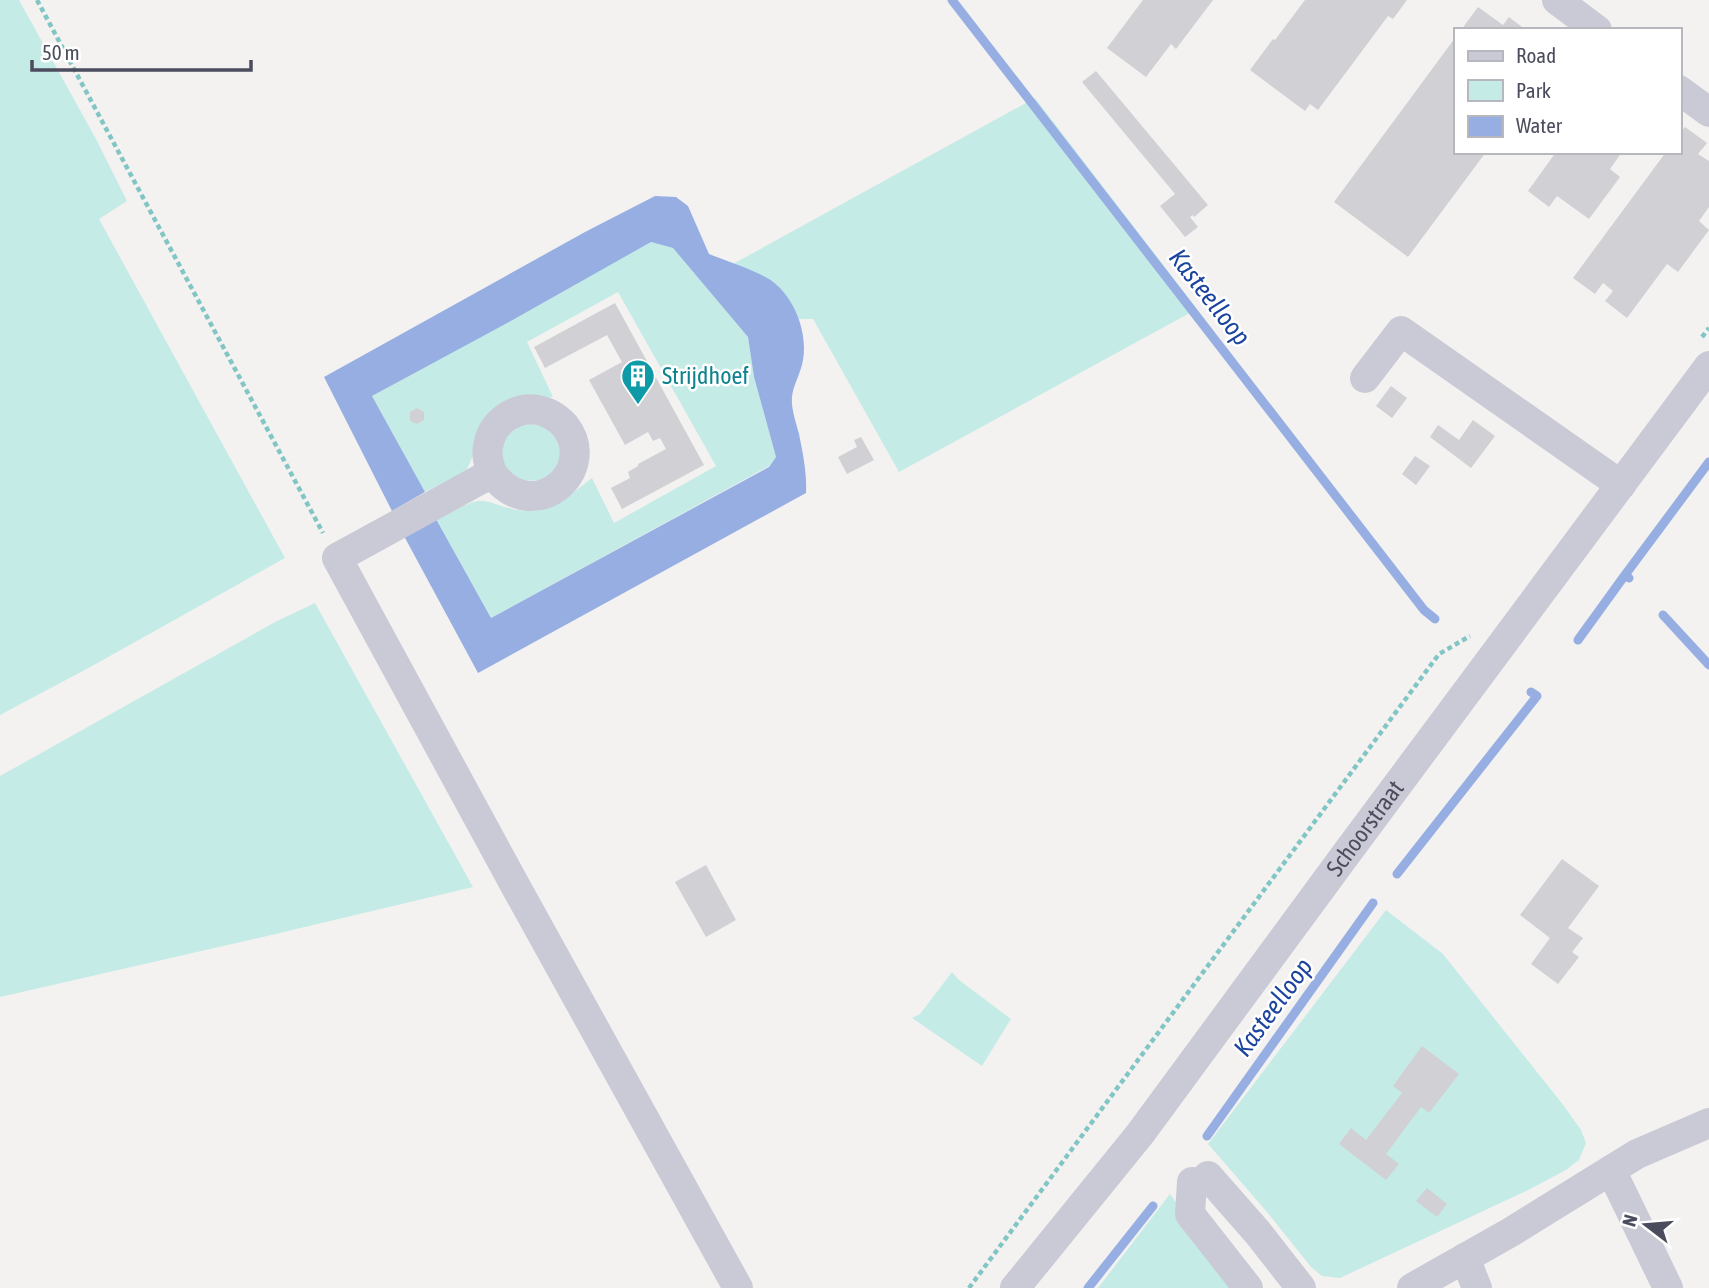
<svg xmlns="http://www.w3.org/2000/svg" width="1709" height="1288" font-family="'Asap Condensed',sans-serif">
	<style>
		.green { fill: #c5ebe6 }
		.water { fill: #97aee3 }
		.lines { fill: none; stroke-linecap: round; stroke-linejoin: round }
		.stream { stroke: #97aee3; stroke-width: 9 }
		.building { fill: #d0d0d5 }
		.path { stroke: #81c6c5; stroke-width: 4.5; stroke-dasharray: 5 3.5; stroke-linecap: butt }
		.minor { stroke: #cacad6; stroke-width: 30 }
		.labels { text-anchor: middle; stroke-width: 5; stroke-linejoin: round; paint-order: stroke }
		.culture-label { font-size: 24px; fill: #0d838f; stroke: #fff; text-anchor: start }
		.street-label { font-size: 24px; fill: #4b4c5d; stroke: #fff }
		.water-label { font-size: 26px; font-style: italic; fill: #1c449e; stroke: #fff }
	</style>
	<rect width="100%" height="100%" fill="#f3f2f1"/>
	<!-- green -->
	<path class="green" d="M 0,0 L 19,0 L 96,139 L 127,201 L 99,219 L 285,558 L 94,665 L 0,715 Z
		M 1035,98 L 1197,309 L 899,472 L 813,319 L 799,319 L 790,301 L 733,264 Z
		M 651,242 L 673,248 L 748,337 L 754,377 L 776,457 L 769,466 L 491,618 L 436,519 C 448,514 464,504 477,501 C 487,499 499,506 509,508 C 546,519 564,499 592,478 L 614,523 L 716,466 L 618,292 L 527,342 L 553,397 L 528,399 L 473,456 L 466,471 L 425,492 L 372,396 Z
		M 529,424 C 533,425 537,425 541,426 C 554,431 565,450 559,463 C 556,469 548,476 543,480 L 521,481 C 516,476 507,471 504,466 C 497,452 505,433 518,427 C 522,425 526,425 529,424 Z
		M 315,603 L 473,887 L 267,936 L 0,997 L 0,776 L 275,622 Z
		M 1386,910 L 1443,954 L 1564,1106 L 1581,1130 L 1586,1143 L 1579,1160 L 1566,1170 L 1526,1191 L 1340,1278 L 1322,1276 L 1311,1267 L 1267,1212 L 1208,1144 Z
		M 952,972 L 959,980 L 1011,1019 L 982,1066 L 912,1018 L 920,1014 Z
		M 1170,1194 L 1239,1288 L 1098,1288 Z"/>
	<!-- water -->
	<path class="water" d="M 655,196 L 676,197 L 688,206 L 709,254 C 727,261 754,270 769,279 C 794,295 808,332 803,360 C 801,373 793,385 792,397 C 791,409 796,422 799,434 C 803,454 807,473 806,493 L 478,673 L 404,536 L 436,519 L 491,618 L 769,467 L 776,457 L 754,377 L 748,337 L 673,248 L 651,242 L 509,322 L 372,396 L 425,492 L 392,511 L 324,377 L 585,232 Z"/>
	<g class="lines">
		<!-- stream -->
		<path class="stream" d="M 952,0 L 1424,610 L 1435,619
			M 1625,575 L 1709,462
			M 1663,615 L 1709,665
			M 1578,640 L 1625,575 L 1629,578
			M 1397,874 L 1537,696 L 1531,692
			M 1207,1136 L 1373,903
			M 1088,1288 L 1153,1206"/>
	</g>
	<!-- building -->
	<path class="building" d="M 1143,0 L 1213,0 L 1176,49 L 1171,44 L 1146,77 L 1107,48 Z
		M 1305,0 L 1407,0 L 1393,19 L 1388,16 L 1318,110 L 1310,104 L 1305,111 L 1250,70 L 1273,39 L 1275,40 Z
		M 1478,7 L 1503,25 L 1509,17 L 1526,30 L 1461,30 Z
		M 1455,38 L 1455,152 L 1486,152 L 1408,257 L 1334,202 Z
		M 1096,71 L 1208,205 L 1194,217 L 1193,215 L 1190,217 L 1198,227 L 1185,237 L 1160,206 L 1175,194 L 1082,82 Z
		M 1685,127 L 1707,143 L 1698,154 L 1709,161 L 1709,207 L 1699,221 L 1709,230 L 1678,272 L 1667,264 L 1627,318 L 1605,301 L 1613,291 L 1603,283 L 1595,294 L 1573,278 L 1666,152 L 1679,152 L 1679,134 Z
		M 1556,152 L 1622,152 L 1610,169 L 1620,177 L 1589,219 L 1557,196 L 1549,207 L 1528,191 Z
		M 615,303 L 704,465 L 622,509 L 611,488 L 630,478 L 628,472 L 638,466 L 638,464 L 666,449 L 660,438 L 653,441 L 648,432 L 625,445 L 589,380 L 622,362 L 607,335 L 545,368 L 534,347 Z
		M 1391,386 L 1407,398 L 1392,418 L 1376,406 Z
		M 417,408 L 424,412 L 424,420 L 417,424 L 410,421 L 410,412 Z
		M 1473,420 L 1495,436 L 1471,468 L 1430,437 L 1438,425 L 1459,440 Z
		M 861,437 L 874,460 L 847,474 L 838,457 L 857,447 L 854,440 Z
		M 1415,456 L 1430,466 L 1416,485 L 1402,474 Z
		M 1562,859 L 1599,886 L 1568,928 L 1583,938 L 1572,952 L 1579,957 L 1558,984 L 1531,964 L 1550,938 L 1520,915 Z
		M 706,865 L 736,920 L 706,937 L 675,882 Z
		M 1422,1046 L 1459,1074 L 1429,1113 L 1421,1107 L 1386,1154 L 1399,1164 L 1386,1180 L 1339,1144 L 1351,1128 L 1366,1140 L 1402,1093 L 1393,1086 Z
		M 1427,1188 L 1447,1204 L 1437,1217 L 1416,1201 Z"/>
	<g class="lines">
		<!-- path -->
		<path class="path" d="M 37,0 L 323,533
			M 1702,337 L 1709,328
			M 969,1288 L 1439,654 L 1470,636"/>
		<!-- minor -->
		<g class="minor">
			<path d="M 1557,0 L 1597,30"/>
			<path d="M 1679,90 L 1709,112"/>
			<path d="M 1365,378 L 1401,331 L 1621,485"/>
			<path d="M 492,473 C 489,464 486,456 488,447 C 491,423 514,406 538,410 C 549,412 558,418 565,426 C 600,471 532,529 492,473 L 337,558 L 516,887 L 738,1288"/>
			<path d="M 1611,1170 L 1668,1288"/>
			<path d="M 1208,1176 L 1258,1233 L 1301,1288"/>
			<path d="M 1192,1182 L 1190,1214 L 1248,1288"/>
			<path d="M 1465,1258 L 1477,1288"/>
			<path id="s1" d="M 1015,1288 L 1140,1134 L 1349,850 L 1709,366"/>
			<path d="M 1412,1288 L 1511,1232 L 1637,1154 L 1709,1123"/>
		</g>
	</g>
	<!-- icons -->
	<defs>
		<g id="building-pin" transform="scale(1.75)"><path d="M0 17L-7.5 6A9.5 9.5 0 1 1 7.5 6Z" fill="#0f9aa8" stroke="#fff"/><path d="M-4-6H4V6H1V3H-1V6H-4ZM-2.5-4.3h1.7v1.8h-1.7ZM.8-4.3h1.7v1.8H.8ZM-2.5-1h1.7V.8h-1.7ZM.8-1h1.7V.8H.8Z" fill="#fff"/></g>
	</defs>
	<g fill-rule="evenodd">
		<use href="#building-pin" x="638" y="376"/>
	</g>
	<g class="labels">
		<!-- culture labels -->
		<g class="culture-label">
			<text x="662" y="384">Strijdhoef</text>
		</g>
		<!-- street labels -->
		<g class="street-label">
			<text dy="8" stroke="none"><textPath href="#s1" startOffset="578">Schoorstraat</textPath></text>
		</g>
		<!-- water labels -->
		<g class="water-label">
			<text transform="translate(1210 297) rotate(52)" y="9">Kasteelloop</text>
			<text transform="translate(1273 1007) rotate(-54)" y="9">Kasteelloop</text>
		</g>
	</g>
	<!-- legend -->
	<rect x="1454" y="28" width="228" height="126" fill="#ffffff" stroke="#b7b7be" stroke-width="2"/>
	<rect x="1468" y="51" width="35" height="10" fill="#cacad6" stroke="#b7b7be" stroke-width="2"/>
	<text x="1516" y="63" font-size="21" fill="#4b4c5d">Road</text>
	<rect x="1468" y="80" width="35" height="21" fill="#c5ebe6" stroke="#b7b7be" stroke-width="2"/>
	<text x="1516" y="98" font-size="21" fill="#4b4c5d">Park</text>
	<rect x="1468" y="116" width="35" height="21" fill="#97aee3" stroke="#b7b7be" stroke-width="2"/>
	<text x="1516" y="133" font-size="21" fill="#4b4c5d">Water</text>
	<!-- north arrow -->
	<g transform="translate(1646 1225) rotate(286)" stroke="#ffffff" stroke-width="5" paint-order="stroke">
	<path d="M0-5L12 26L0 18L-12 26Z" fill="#4b4c5d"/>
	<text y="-10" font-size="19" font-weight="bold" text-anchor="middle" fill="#4b4c5d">N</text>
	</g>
	<!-- scale -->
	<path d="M32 60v10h219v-10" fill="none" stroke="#4b4c5d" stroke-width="3.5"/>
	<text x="42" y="60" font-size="21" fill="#4b4c5d" stroke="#ffffff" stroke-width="5" paint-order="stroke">50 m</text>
</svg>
